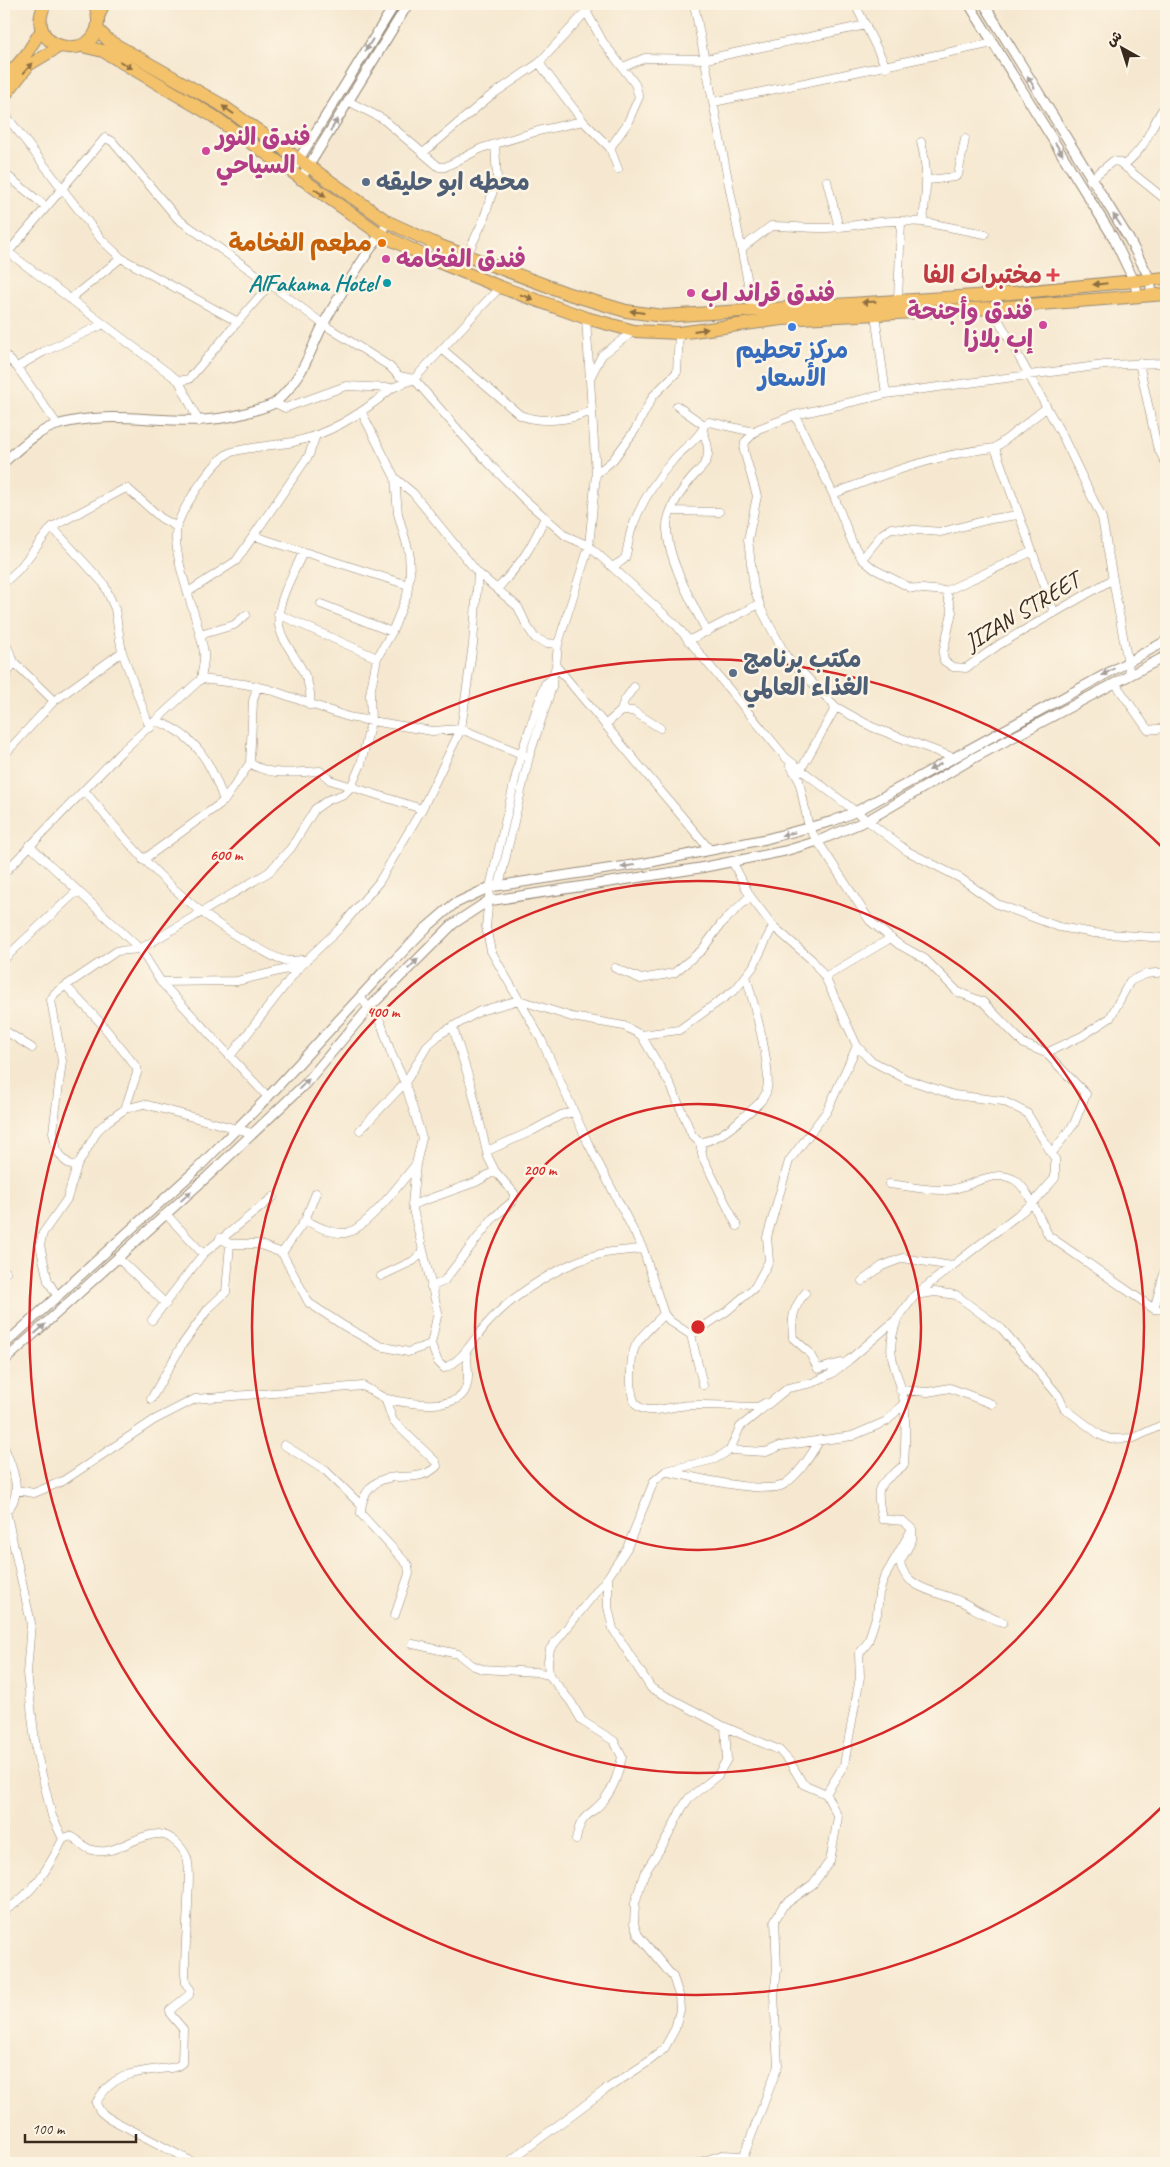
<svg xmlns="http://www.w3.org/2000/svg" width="1170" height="2167" font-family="Caveat,'Playpen Sans Arabic',sans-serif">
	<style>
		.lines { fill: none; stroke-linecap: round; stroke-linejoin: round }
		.minor-casing { stroke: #988977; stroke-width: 9 }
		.tertiary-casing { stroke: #988977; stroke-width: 11 }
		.primary-casing { stroke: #988977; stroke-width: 13 }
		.trunk-casing { stroke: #988977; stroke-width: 14 }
		.minor { stroke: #fff; stroke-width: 8 }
		.tertiary { stroke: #fff; stroke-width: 9 }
		.primary { stroke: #f3c26a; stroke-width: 11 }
		.trunk { stroke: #f3c26a; stroke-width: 12 }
		.oneway { fill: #a79f9a }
		.oneway2 { fill: #8e6e40 }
		.ring { fill: none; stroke: #d62828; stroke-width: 2.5 }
		.hotel-dot { fill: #d1479c; stroke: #fcf5e5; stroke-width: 2 }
		.service-dot { fill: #5c6f8a; stroke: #fcf5e5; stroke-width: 2 }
		.food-dot { fill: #e8710a; stroke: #fcf5e5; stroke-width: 2 }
		.health-dot { fill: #e0444e; stroke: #fcf5e5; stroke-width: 2 }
		.culture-dot { fill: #0f9aa8; stroke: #fcf5e5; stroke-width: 2 }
		.shop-dot { fill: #3f7fe0; stroke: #fcf5e5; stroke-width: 2 }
		.labels { text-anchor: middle; stroke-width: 5; stroke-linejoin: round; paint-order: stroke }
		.hotel-label { font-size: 24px; font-weight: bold; fill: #b23c85; stroke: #fcf5e5; text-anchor: start }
		.service-label { font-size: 24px; font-weight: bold; fill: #4e5e75; stroke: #fcf5e5; text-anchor: start }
		.food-label { font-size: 24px; font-weight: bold; fill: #c56008; stroke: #fcf5e5; text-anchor: end }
		.health-label { font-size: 24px; font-weight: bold; fill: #be3a42; stroke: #fcf5e5; text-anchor: end }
		.culture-label { font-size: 24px; font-weight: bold; fill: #0d838f; stroke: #fcf5e5; text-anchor: end }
		.shop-label { font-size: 24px; font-weight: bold; fill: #366cbe; stroke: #fcf5e5 }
		.street-label { font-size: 24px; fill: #3b2a1e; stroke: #fcf5e5 }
		.centre { fill: #d62828; stroke: #fcf5e5; stroke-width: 2.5 }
		.ring-label { font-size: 15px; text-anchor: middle; font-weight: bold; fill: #d62828; stroke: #fcf5e5; stroke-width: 5; stroke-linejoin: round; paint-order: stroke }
	</style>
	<rect width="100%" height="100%" fill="#fcf5e5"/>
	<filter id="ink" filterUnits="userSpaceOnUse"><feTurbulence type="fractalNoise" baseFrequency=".02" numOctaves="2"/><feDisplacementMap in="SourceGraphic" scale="10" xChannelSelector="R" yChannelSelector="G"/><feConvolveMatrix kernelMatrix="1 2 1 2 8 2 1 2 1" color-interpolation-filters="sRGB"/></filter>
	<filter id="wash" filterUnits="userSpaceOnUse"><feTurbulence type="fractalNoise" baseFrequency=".0096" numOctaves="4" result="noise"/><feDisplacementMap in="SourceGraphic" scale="20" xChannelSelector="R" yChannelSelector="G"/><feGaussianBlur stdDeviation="1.12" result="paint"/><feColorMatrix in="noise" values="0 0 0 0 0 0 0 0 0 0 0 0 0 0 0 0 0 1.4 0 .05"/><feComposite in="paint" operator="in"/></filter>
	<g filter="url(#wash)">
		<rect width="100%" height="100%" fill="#f6e8d0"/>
	</g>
	<g filter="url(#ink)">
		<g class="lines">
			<!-- minor casing -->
			<g class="minor-casing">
				<path id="minor" d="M 694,4 L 753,309
					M 855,4 L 886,67
					M 587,13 L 603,42 L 635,84 L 639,97 L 627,124 L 610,148
					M 539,63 L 583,121 L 610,148 L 618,169
					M 623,67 L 645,58 L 706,59 L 866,25
					M 348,101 L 383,119 L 439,167 L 445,167 L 482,148 L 538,131 L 583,121
					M 714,102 L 993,43
					M 4,113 L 101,239 L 121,258 L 238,322
					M 921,142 C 929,172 926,192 923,222
					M 423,153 L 489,97 L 539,63 L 593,4
					M 1124,165 C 1148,145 1147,134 1162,110
					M 4,173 L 45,206
					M 928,180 L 955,177 L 958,175 L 965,139
					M 1090,180 L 1113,161 L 1119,162 L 1166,200
					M 827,181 L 839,228
					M 901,221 L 923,222 L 985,234
					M 742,248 L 771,226 C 794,226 816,230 840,227 C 861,225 879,220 901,221 L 898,301
					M 8,252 L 179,381 L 189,379 L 270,284
					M 467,255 L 483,221 L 497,179 L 495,144
					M 4,257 L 105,138 L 112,141 L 178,219 L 270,284 L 323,324 L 389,366 L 399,376 L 414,379
					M 500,287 L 414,379 L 474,448 L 524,499 L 566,536 L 589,546 L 676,625 L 786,758 L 907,851 L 960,878 L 997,904 L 1059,927 L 1094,933 L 1166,938
					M 70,299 L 121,258
					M 992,308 L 1063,437 L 1102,518 L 1130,675
					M 875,314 L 886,394
					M 586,318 L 596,474 L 589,546 L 558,644 L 556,666 L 552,679 L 545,684 L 521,754 L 490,887 L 486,927 L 491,951 L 519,1000 L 572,1017 L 624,1026 L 641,1035 L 679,1030 L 736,989 L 753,967 L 773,926
					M 442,349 L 520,415 C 541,424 570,420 591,411
					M 4,354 L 17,367 L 57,424
					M 1139,363 L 1157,446 L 1166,464
					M 17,367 L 43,352 L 104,324
					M 590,378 L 602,355 L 634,331
					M 179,381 L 199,422
					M 275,403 L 285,408 L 346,386 L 392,388 L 414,379
					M 677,406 L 704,425
					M 1046,408 L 995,448 L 1054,612
					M 795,415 L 833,494 L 852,542 L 862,559 L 874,569 L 911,588 L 946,591 L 952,612 L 943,653 L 944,661 L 953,667 L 966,668 L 1000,644 L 1113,579
					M 703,431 C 705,437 709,446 708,453 C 708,464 698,471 692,478 C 681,491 666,511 667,529 C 668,561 693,604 707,632
					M 596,474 L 613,460 L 635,430 L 653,396 L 677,372 L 679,333
					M 395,478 L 413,493 L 478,573 L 518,607 L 527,626 L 535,638 L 546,643 L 558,644
					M 833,494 C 884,474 940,453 995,448
					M 671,511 L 719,512
					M 52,527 L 124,489 L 128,489 L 161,518 L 177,527
					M 254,536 L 408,585
					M 303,552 C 295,571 282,592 279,613 C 273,644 315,667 310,705
					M 862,559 L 882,534 L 891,528 L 941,532 L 991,519 L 1018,515
					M 612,567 C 616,564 622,562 625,558 C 627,554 629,535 632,528 C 641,503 656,479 674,459 C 682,449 702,437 704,425 L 709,422 L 754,432
					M 4,583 L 19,569 L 52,527 L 104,584 L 115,609 L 122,652 L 150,728
					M 498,588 C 521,563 531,549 545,517
					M 946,591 L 1031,552
					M 188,592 L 236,561 L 309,455 L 316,435
					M 321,604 L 392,632
					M 278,614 L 377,658
					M 200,635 L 234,625 L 246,615
					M 4,640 L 14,662 L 54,701 L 4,755
					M 688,641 L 759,604
					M 556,666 L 710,850
					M 4,679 L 14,662
					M 201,679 C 202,671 205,661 204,653 C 200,621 170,555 177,527 C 181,509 213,462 229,453 C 239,448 279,445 293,442 C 331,434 363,413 392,388
					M 1115,683 L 1148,730 L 1166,728
					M 54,701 L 122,652
					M 621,711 L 633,711 L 660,728
					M 157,721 C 196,736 211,762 224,801
					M 605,725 L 621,711 L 624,701 L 634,687
					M 952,757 L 872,727 L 836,707 L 786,656 L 762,611 L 754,588 L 748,540 L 757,496 L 744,451 L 745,442 L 758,429 L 795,415 L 886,394 L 1104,365 L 1166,363
					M 250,763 C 270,777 296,772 320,771 L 330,780 L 422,809
					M 790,765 L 799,780 L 809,828 L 870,921 L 898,944 L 925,959 L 958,992 L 983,1002 L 1024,1044 L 1046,1053
					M 800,771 L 836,707
					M 84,790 C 133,850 184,909 254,946 C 265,951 277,961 289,961 C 295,961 302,960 308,959
					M 29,845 L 140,949 L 161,982 L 268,1097
					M 143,860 L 224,801 L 250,763 L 253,701 L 257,687
					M 4,873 L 120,753 L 201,679 L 244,684 L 268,689 L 348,717 L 432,731 L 461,729 L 529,757
					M 499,886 L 529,757 L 552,687 L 552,679
					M 4,959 L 77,891
					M 615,968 L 641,979 L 674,973 L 702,950 L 721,924 L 750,896
					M 825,977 L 891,938
					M 161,982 L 237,981 L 300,966
					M 66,986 L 100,1022 L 137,1068 L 137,1073 L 125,1109
					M 4,1030 L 32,1048
					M 641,1035 L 671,1086 L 692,1135 L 700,1143 C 716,1139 730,1130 742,1118 C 751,1110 765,1101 767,1089 C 772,1066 753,1001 746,976
					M 231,1055 L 300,966 L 339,929 L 379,882 L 422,809 L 461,729 L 473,644 L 478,573
					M 360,1130 L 405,1083 L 428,1045 L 440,1034 L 480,1011 L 519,1000 L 541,1039 L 588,1143 L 643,1249 L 664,1314 L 670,1321 L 691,1335
					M 252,1133 L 144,1104 L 125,1109 L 108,1121 L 98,1130 L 77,1166 L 71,1165 L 64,1160 L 57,1150 L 53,1132 L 62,1061 L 51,1000 L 55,993 L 117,951 L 140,949 L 269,872 L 291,848 L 315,809 L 328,800 L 344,794 L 351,787 L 361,764 L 371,721 L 370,694 L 377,658 L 392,632 L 407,595 L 410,573 L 409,552 L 398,514 L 395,478 L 362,413
					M 700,1143 L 703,1158 L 737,1226
					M 487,1151 L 532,1131 L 561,1115 L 574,1112
					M 1052,1153 L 1074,1124 L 1086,1094 L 1046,1053 L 1082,1036 L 1110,1018 L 1130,981 L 1146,974 L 1166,972
					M 889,1184 C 908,1186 928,1191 947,1190 C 968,1189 994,1167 1015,1180 C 1029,1189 1040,1221 1049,1236 L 1154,1309 L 1166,1310
					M 412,1205 L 476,1182 L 495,1171 L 488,1157 L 471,1085 L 453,1028
					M 166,1214 L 203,1254
					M 305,1220 C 317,1226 331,1234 345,1233 C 365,1231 402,1181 416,1164
					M 220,1238 L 230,1244 L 258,1244 L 282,1253 L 309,1303 L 344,1326 L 380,1346 L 408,1352 L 431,1344 L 438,1312 L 412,1205 L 416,1164 L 422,1138 L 405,1083 L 391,1053 L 381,1023 L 360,997
					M 282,1253 L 305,1220 L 316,1193
					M 118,1258 L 166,1304
					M 4,1272 L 6,1272
					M 381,1276 L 413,1261 L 423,1252
					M 862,1281 L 882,1266 L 903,1258 L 952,1266
					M 431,1287 L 444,1281 L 493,1218 L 513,1201 L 514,1193 L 495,1171
					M 805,1293 C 793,1308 791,1319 793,1338 L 809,1352 L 818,1369 L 841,1363
					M 915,1295 L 935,1292 L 956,1295 L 1002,1329 L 1058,1395 L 1064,1408 L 1100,1435 L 1110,1439 L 1134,1438 L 1166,1423
					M 58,1297 L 48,1281 L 40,1245 L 43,1233 L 67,1199 L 77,1166
					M 1154,1309 L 1166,1267
					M 664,1314 C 639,1340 630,1341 631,1379 C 631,1388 631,1402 639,1407 C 651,1414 669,1407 681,1406 C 702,1403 736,1407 758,1407 L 765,1403
					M 152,1320 L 203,1254 L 273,1197
					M 897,1320 C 883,1359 898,1366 904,1402 C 907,1422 905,1445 904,1465 C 877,1488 875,1482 882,1519 L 903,1521 L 912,1529 L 912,1540 L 900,1562 C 905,1591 943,1592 964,1603 C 977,1610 988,1618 1003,1622
					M 431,1344 L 438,1362 L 444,1368 C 463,1361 473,1340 486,1325 C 513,1294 565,1261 605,1253 C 617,1251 630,1250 643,1249
					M 703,1385 L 691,1335 L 727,1311 L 755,1287 L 769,1261 L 767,1237 L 789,1161 L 827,1111 L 857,1046
					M 900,1390 L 928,1392 L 950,1388 L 992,1404
					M 385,1398 L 393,1421 L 436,1462 L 437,1466 C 415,1488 387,1464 367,1492 C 362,1499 361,1505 361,1514 L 408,1565 L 409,1574 L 395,1615
					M 151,1399 L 182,1345 L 208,1309 L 226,1292 L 230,1244
					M 284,1445 L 326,1471 L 361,1505
					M 4,1447 C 12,1465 25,1495 6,1511 L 31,1623 L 27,1673 L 36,1750 L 52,1816 L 63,1839
					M 730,1450 L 766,1452 L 780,1446 L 852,1436 L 887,1421 L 904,1403
					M 668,1472 C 691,1476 765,1495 783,1485 C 800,1474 810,1456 820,1440
					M 16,1490 L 34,1493 L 63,1481 L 154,1420 L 195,1399 L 363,1386 C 371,1390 379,1396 387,1399 C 405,1403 454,1411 464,1392 C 471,1381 467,1363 466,1350
					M 608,1577 L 608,1607 L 613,1629 L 651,1688 L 725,1727 L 779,1750 L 790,1762 L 803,1784 L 826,1794 L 838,1817 L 830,1861 L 813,1884 L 783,1906 L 775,1920 L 777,1969 L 774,1995 L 778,2066 L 741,2163
					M 413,1644 L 458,1654 L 472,1665 L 482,1669 L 536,1672 L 549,1675 L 571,1702 L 582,1721 L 614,1741 L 622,1757 C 618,1773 615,1786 604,1800 C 590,1818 581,1811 576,1840
					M 549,1675 L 548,1661 L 550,1649 L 608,1577 L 627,1548 L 654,1481 L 666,1471 L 715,1459 L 730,1450 L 740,1427 L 788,1388 L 812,1383 L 831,1374 L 849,1360 L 898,1318 L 915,1295 L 1033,1203 L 1055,1178 L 1055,1159 L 1027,1113 L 1003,1101 L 954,1095 L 906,1079 L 870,1060 L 857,1046 L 825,977 L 812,960 L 773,926 L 750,896 L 732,861
					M 826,1794 L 844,1765 L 860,1677 L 859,1654 L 868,1642 L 877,1614 L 879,1593 L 884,1578 L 912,1529
					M 4,1911 C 33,1894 48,1869 63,1839 L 70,1836 C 78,1839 82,1846 89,1849 C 113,1859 134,1834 159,1834 C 171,1835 183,1847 187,1858 C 191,1872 188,1889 188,1904 C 187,1927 185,1950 185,1973 L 186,1984 L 190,1989 L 189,1995 L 170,2010 L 171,2015 L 183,2029 L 182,2063 C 175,2069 169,2068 160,2069 C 132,2072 110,2076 96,2103 L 100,2111 L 107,2117 L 194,2163
					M 507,2163 L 605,2090 L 648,2062 L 664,2049 L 675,2029 L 680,2010 L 679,1995 L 673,1977 L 638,1935 L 634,1924 L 635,1903 L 644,1874 L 667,1838 L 682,1808 L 689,1798 L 718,1775 L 727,1759 L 725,1727
					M 698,2163 L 722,2155 L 744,2156"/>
			</g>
			<!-- tertiary casing -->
			<g class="tertiary-casing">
				<path id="tertiary" d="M 969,4 L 1113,237 L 1134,281 L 1138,296
					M 984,4 L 1129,239 L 1150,279 L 1152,295
					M 291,172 L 395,4
					M 300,180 L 408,4
					M 4,462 C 20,448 39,429 60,424 C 124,406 190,434 255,410 C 262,408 271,406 276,402 C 303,378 308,355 323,325 C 342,289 366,256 388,222
					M 4,1345 L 198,1168 L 268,1097 L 383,972 L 426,928 L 454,904 L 490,887 L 646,863 L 766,839 L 833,821 L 857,811 L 1166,641
					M 4,1361 L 208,1176 L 305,1084 L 369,1008 L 453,924 L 488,901 L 700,868 L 785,851 L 818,841 L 868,820 L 972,759 L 1166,656"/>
			</g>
			<!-- primary casing -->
			<g class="primary-casing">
				<path id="primary" d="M 99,16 L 104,4
					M 4,80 L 27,53 L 42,29
					M 4,97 L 29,65 L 59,47"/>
			</g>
			<!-- trunk casing -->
			<g class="trunk-casing">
				<path id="trunk" d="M 45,4 C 19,57 116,66 95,4
					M 97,29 L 109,41 L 220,104 L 388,222 L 438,245 L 569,294 L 626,311 L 663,316 L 991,295 L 1166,278
					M 82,46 L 103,51 L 213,116 L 380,234 L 431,259 L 500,287 L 586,318 L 634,331 L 679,333 L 782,319 L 992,308 L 1166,294"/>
			</g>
			<!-- minor -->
			<use href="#minor" class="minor"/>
			<!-- tertiary -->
			<use href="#tertiary" class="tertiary"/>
			<!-- primary -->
			<use href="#primary" class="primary"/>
			<!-- trunk -->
			<use href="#trunk" class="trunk"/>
		</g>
		<!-- one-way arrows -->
		<defs><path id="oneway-solid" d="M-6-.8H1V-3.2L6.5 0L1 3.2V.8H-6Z" transform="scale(1.25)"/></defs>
		<g class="oneway">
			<use href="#oneway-solid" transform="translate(369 45) rotate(122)"/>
			<use href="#oneway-solid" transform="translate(1031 82) rotate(-121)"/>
			<use href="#oneway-solid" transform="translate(334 125) rotate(-58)"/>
			<use href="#oneway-solid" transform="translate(1059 149) rotate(58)"/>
			<use href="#oneway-solid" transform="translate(1117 220) rotate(-124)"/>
			<use href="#oneway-solid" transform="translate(1108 672) rotate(150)"/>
			<use href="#oneway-solid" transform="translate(935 767) rotate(151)"/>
			<use href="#oneway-solid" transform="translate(788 834) rotate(166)"/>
			<use href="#oneway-solid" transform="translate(628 866) rotate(170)"/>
			<use href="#oneway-solid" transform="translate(413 964) rotate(-45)"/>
			<use href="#oneway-solid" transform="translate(304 1084) rotate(-46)"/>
			<use href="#oneway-solid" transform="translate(186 1196) rotate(-43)"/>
			<use href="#oneway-solid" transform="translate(40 1329) rotate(-42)"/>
		</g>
		<g class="oneway2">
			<use href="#oneway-solid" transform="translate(126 65) rotate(30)"/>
			<use href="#oneway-solid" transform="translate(28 68) rotate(-48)"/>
			<use href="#oneway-solid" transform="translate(228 110) rotate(-145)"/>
			<use href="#oneway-solid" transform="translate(320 193) rotate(35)"/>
			<use href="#oneway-solid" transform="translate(1100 284) rotate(174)"/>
			<use href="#oneway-solid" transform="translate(527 297) rotate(20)"/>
			<use href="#oneway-solid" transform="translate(869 302) rotate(177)"/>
			<use href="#oneway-solid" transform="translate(637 312) rotate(-172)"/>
			<use href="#oneway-solid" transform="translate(701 330) rotate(-8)"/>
		</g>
	</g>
	<!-- distance rings -->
	<g class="ring">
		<circle cx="698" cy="1327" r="223"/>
		<circle cx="698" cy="1327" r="446"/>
		<path d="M1166 1803A668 668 0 1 1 1166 851"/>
	</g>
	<!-- markers -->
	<g class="hotel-dot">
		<circle cx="206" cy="151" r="5"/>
		<circle cx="386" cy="259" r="5"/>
		<circle cx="691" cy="293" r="5"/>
		<circle cx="1043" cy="325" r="5"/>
	</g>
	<g class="service-dot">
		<circle cx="366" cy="182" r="5"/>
		<circle cx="733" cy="673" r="5"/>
	</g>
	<circle class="food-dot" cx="382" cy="243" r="5"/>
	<path class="health-dot" d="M1050.5 267.5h5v5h5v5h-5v5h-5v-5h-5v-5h5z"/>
	<circle class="culture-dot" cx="387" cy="283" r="5"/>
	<circle class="shop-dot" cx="792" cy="327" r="5"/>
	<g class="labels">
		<!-- hotel labels -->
		<g class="hotel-label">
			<text x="216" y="145">فندق النور<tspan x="216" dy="28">السياحي</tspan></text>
			<text x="396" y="267">فندق الفخامه</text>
			<text x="701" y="301">فندق قراند اب</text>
			<text x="1033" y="319" text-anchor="end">فندق وأجنحة<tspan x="1033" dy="28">إب بلازا</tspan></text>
		</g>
		<!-- service labels -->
		<g class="service-label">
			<text x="376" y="190">محطه ابو حليقه</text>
			<text x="743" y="667">مكتب برنامج<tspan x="743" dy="28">الغذاء العالمي</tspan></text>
		</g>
		<!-- food labels -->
		<g class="food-label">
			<text x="372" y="251">مطعم الفخامة</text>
		</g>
		<!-- health labels -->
		<g class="health-label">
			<text x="1042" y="283">مختبرات الفا</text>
		</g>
		<!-- culture labels -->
		<g class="culture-label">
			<text x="377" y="291">AlFakama Hotel</text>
		</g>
		<!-- shop labels -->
		<g class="shop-label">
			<text x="792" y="358">مركز تحطيم<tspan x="792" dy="28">الأسعار</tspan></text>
		</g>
		<!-- street labels -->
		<g class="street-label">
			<text transform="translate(1022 611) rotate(-31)" y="8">JIZAN STREET</text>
		</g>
	</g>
	<circle cx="698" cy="1327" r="8" class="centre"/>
	<g class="ring-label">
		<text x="226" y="860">600 m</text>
		<text x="383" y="1017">400 m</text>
		<text x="540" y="1175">200 m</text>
	</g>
	<!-- margin -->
	<rect width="1170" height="2167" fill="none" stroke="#fcf5e5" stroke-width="20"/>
	<!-- north arrow -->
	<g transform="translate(1122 48) rotate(321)" stroke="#fcf5e5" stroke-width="4" paint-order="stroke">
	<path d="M0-4L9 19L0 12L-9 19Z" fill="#3b2a1e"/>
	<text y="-8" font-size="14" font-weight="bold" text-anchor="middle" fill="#3b2a1e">ش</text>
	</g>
	<!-- scale -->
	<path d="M25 2134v8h111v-8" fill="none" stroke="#3b2a1e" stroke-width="2.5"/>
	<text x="32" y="2134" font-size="15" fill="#3b2a1e" stroke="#fcf5e5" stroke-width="4" paint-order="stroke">100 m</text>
</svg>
